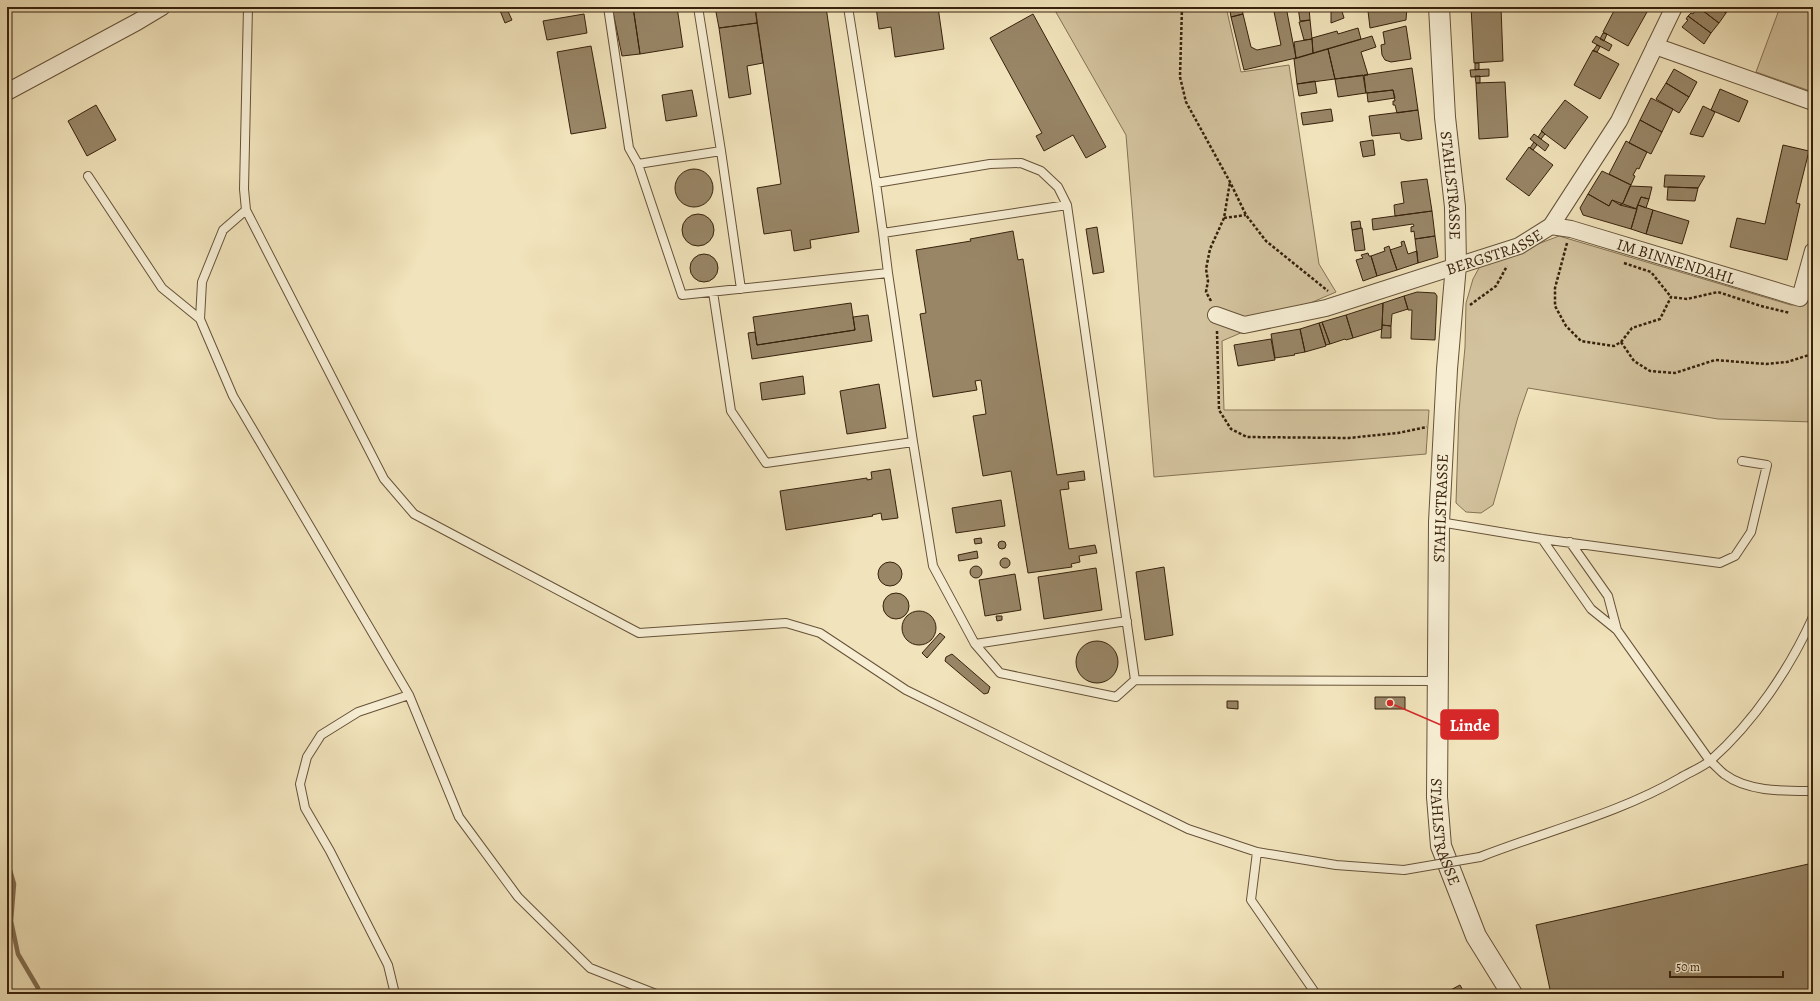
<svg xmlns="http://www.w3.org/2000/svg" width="1820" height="1001" font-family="Alegreya,serif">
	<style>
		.green { fill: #d2c29d; stroke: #857254 }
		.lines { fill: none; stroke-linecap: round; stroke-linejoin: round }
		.stream { stroke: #816e52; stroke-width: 4.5 }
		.building { fill: #988667; stroke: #38220c }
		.service-casing { stroke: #665238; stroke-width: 10 }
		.minor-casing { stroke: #665238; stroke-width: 18 }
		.tertiary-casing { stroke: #665238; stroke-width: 22 }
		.path { stroke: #38220c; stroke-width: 2.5; stroke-dasharray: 3 2; stroke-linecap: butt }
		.service { stroke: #f6edd3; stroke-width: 8 }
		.minor { stroke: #f6edd3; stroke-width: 16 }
		.tertiary { stroke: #f6edd3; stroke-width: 20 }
		.service-bridge-casing { stroke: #665238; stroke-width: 10; stroke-linecap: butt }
		.service-bridge { stroke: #f6edd3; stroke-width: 8 }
		.labels { text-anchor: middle; stroke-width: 4; stroke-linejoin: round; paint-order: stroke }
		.street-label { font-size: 16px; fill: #38220c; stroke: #f6edd3 }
		.leader { fill: none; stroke: #d62828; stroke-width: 1.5 }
		.callout-dot { fill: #d62828; stroke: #f6edd3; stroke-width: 1.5 }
		.callout { fill: #d62828; stroke: #d62828; stroke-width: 1.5 }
		.callout-label { font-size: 17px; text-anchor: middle; font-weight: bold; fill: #fff }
	</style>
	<rect width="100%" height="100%" fill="#f1e3bb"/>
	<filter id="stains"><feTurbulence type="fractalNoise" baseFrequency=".005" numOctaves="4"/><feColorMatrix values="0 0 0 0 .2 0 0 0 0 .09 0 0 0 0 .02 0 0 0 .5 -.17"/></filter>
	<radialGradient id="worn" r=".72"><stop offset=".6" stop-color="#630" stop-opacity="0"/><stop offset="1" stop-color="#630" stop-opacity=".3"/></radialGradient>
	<!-- green -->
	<path class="green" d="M 1053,7 L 1226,7 L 1241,72 L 1289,65 L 1319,264 L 1336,292 L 1222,341 L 1224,410 L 1429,410 L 1426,454 L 1154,477 L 1126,135 Z
		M 1780,7 L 1813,7 L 1813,92 L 1756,72 Z
		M 1559,236 L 1791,305 L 1806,304 L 1813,297 L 1813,422 L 1718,419 L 1528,388 L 1518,417 L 1493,505 L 1481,513 L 1466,512 L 1456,503 L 1459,411 L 1465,347 L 1466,303 L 1473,279 L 1480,266 Z"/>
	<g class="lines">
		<!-- stream -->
		<path class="stream" d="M 7,860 L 14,884 L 11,921 L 18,954 L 38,988 L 39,994"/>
	</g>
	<!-- building -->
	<path class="building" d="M 506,7 L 512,20 L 505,23 L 499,8 Z
		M 612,7 L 633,7 L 640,54 L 622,56 Z
		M 633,7 L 677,7 L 683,47 L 640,54 Z
		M 715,7 L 755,7 L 757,23 L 719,28 Z
		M 755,7 L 826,7 L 859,232 L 810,240 L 811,248 L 794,251 L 791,230 L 764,234 L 757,188 L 781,184 Z
		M 876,7 L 938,7 L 944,49 L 895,57 L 891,27 L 879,29 Z
		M 1273,7 L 1286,7 L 1296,58 L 1244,70 L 1231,17 L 1243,14 L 1251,47 L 1257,50 L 1281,45 Z
		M 1298,7 L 1309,7 L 1310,20 L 1300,21 Z
		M 1331,7 L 1343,7 L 1331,10 Z
		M 1378,7 L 1407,7 L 1406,20 L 1370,28 L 1368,11 L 1378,10 Z
		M 1471,7 L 1501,7 L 1503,61 L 1474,63 Z
		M 1616,7 L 1638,7 L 1647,12 L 1628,46 L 1603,32 Z
		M 1698,7 L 1719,23 L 1711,33 L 1688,16 L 1691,13 L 1693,14 Z
		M 1698,7 L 1718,7 L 1726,13 L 1719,23 Z
		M 1718,7 L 1731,7 L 1726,13 Z
		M 1242,8 L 1243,14 L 1231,17 L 1230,11 Z
		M 1341,8 L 1344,18 L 1331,23 L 1331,10 Z
		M 584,14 L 587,33 L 547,40 L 543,21 Z
		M 1033,14 L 1106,147 L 1086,158 L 1073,135 L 1044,151 L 1036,136 L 1042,133 L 990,38 Z
		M 1688,16 L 1711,33 L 1704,44 L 1682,27 L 1688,20 L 1686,19 Z
		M 1310,20 L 1312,39 L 1304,40 L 1299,22 Z
		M 757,23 L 763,63 L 747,66 L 751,94 L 729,98 L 719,28 Z
		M 1406,26 L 1411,59 L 1391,62 L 1385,60 L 1382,55 L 1381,45 L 1385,44 L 1383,32 Z
		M 1358,28 L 1361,39 L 1313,53 L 1312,38 L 1337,31 L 1338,34 Z
		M 1603,33 L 1607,34 L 1604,41 L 1600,39 Z
		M 1372,36 L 1376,47 L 1361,52 L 1368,75 L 1335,79 L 1328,49 Z
		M 1596,36 L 1612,45 L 1609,51 L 1592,42 Z
		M 1312,39 L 1313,53 L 1296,58 L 1294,42 Z
		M 1597,45 L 1600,47 L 1597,52 L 1593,51 Z
		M 591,46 L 606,128 L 571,134 L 557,52 Z
		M 1328,49 L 1335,79 L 1297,84 L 1294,59 Z
		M 1593,50 L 1619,64 L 1600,99 L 1574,85 Z
		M 1475,63 L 1479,63 L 1479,69 L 1475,70 Z
		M 1412,68 L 1418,110 L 1397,113 L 1395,105 L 1393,105 L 1393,101 L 1395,101 L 1393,90 L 1366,93 L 1364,75 Z
		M 1489,69 L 1489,76 L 1471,77 L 1470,70 Z
		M 1674,69 L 1697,82 L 1689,97 L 1666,83 Z
		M 1363,75 L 1366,93 L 1338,97 L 1335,79 Z
		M 1475,76 L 1480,76 L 1480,83 L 1476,83 Z
		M 1315,81 L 1317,93 L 1299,96 L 1297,84 Z
		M 1505,82 L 1508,137 L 1479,139 L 1476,83 Z
		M 1666,83 L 1689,97 L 1679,113 L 1656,99 Z
		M 1720,89 L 1748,101 L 1739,122 L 1711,110 Z
		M 692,90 L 697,116 L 666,121 L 662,95 Z
		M 1393,90 L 1395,98 L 1368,102 L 1367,93 Z
		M 1651,98 L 1673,109 L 1662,132 L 1640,120 Z
		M 1565,100 L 1588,117 L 1565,149 L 1541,131 Z
		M 96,105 L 116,140 L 87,156 L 68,121 Z
		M 1703,106 L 1715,112 L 1703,137 L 1690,134 Z
		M 1331,109 L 1333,121 L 1303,125 L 1301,113 Z
		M 1418,110 L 1422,139 L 1408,141 L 1401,139 L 1400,133 L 1372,136 L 1369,116 Z
		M 1640,120 L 1662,132 L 1651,154 L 1629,143 Z
		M 1542,131 L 1545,134 L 1541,139 L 1538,137 Z
		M 1534,134 L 1549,145 L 1545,151 L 1530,139 Z
		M 1373,140 L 1375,155 L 1363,157 L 1360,142 Z
		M 1626,141 L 1647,152 L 1639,169 L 1637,168 L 1633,175 L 1635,176 L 1631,185 L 1609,174 Z
		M 1534,142 L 1537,145 L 1533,150 L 1530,148 Z
		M 1783,145 L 1809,151 L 1796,203 L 1800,204 L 1787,260 L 1730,247 L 1737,218 L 1765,224 Z
		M 1529,147 L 1553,165 L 1529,196 L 1506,179 Z
		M675 188a19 19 0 1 1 38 0a19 19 0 1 1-38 0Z
		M 1602,171 L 1631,185 L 1623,203 L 1620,205 L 1612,200 L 1609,206 L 1588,194 Z
		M 1665,175 L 1705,176 L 1698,188 L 1668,187 L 1664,187 Z
		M 1427,179 L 1432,211 L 1395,216 L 1394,205 L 1404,203 L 1401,182 Z
		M 1630,186 L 1652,187 L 1649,199 L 1641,197 L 1636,209 L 1620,205 L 1623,203 Z
		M 1668,187 L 1698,188 L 1695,201 L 1667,200 Z
		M 1588,194 L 1609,206 L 1612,200 L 1637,209 L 1631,229 L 1583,215 L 1580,208 Z
		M 1641,197 L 1649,199 L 1646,208 L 1638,205 Z
		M 1638,205 L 1653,210 L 1646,234 L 1631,229 Z
		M 1653,210 L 1689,221 L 1682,244 L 1646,234 Z
		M 1432,211 L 1435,236 L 1415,239 L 1414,231 L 1411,232 L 1411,227 L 1414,226 L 1413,224 L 1373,230 L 1372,219 Z
		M682 230a16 16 0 1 1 32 0a16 16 0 1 1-32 0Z
		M 1360,221 L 1361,228 L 1352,230 L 1351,222 Z
		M 1097,227 L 1104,272 L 1093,274 L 1086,229 Z
		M 1362,228 L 1365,250 L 1355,251 L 1352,230 Z
		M 1013,231 L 1018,260 L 1023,259 L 1057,475 L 1084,471 L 1085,480 L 1068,482 L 1069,489 L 1060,490 L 1069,549 L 1095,545 L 1097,553 L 1079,556 L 1080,562 L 1071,564 L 1072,567 L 1028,573 L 1011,471 L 983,476 L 973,416 L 986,414 L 981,380 L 975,381 L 977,390 L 933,397 L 920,314 L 926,313 L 916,250 L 971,241 L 970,239 Z
		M 1435,236 L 1438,257 L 1418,263 L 1415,239 Z
		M 1404,241 L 1408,254 L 1417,251 L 1418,263 L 1397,270 L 1390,250 L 1402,246 L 1401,242 Z
		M 1389,246 L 1397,270 L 1377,276 L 1371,256 L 1385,251 L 1384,248 Z
		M 1368,253 L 1369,256 L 1371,256 L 1377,276 L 1363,281 L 1356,260 L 1363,258 L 1361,255 Z
		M690 268a14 14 0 1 1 28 0a14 14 0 1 1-28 0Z
		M 1417,292 L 1435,293 L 1437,296 L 1435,340 L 1411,339 L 1412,310 L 1408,310 L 1404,296 Z
		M 1404,296 L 1408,309 L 1392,314 L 1391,326 L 1382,325 L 1383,303 Z
		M 851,303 L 855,330 L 757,345 L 753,317 Z
		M 1383,303 L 1382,329 L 1353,338 L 1346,315 Z
		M 868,315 L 872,341 L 752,359 L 748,333 L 755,332 L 757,345 L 855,330 L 853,317 Z
		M 1346,315 L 1353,338 L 1346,340 L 1345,339 L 1330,344 L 1322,322 Z
		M 1322,322 L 1330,344 L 1326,345 L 1319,323 Z
		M 1319,323 L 1326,346 L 1305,352 L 1300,329 Z
		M 1382,325 L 1391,326 L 1391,338 L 1381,338 Z
		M 1300,329 L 1305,352 L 1294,354 L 1295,355 L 1275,358 L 1271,334 Z
		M 1271,339 L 1275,360 L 1238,366 L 1234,345 Z
		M 803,376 L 805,394 L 762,400 L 760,383 Z
		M 879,384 L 886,428 L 847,434 L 840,391 Z
		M 890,469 L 898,518 L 882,520 L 881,513 L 872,515 L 873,516 L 786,530 L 780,491 L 867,478 L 867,480 L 872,479 L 871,472 Z
		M 1001,500 L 1005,526 L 956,533 L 952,508 Z
		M 981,538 L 982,543 L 975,544 L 974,539 Z
		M998 545a4 4 0 1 1 8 0a4 4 0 1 1-8 0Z
		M 977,551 L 978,558 L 959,561 L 958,555 Z
		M1000 563a5 5 0 1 1 10 0a5 5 0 1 1-10 0Z
		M878 574a12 12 0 1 1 24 0a12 12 0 1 1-24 0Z
		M970 572a6 6 0 1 1 12 0a6 6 0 1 1-12 0Z
		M 1164,567 L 1173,635 L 1145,640 L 1136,572 Z
		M 1096,568 L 1102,610 L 1044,619 L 1038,577 Z
		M 1015,574 L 1021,610 L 985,616 L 979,580 Z
		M883 606a13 13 0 1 1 26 0a13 13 0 1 1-26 0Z
		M902 628a17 17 0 1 1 34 0a17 17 0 1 1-34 0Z
		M 996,616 L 1002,616 L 1002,620 L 997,621 Z
		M 940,633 L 945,637 L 927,658 L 922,653 Z
		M1076 662a21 21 0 1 1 42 0a21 21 0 1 1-42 0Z
		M 952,654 L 990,687 L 988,693 L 984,694 L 945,661 L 946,657 Z
		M 1375,697 L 1405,697 L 1405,709 L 1375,709 Z
		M 1227,701 L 1238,701 L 1238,709 L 1227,708 Z
		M 1813,863 L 1813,994 L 1551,994 L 1536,925 Z
		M 1460,985 L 1465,994 L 1443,994 Z
		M 1399,990 L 1401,994 L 1392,994 Z"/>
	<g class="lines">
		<!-- service casing -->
		<g class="service-casing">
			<path id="service" d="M 248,7 L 244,189 L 246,210 L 384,479 L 414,514 L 639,633 L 786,623 L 820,633 L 906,690 L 1188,829 L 1257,852 L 1336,865 L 1404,870
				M 608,7 L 629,148 L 638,164
				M 698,7 L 721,151
				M 848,7 L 876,183
				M 88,176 L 162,288 L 200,319
				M 246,210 L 223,230 L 202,282 L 200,319 L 233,396 L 409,695 L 459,817 L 518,897 L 590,968 L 656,994
				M 883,233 L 876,183 L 990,164 L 1021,163 L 1041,171 L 1058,187 L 1067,205
				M 741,289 L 721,151 L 638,164 L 682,295 L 888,273 L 883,233 L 1067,205 L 1135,680 L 1437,681
				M 713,292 L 731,411 L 766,463 L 913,442 L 888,273
				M 913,442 L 933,566 L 975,644 L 1127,621
				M 1440,522 L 1542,539 L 1720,563 L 1735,556 L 1751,532 L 1767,465 L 1742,461
				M 1542,539 L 1591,609 L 1617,630 L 1710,761 C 1715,765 1719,770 1724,774 C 1748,792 1784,791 1813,791
				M 1570,542 L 1608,596 L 1617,630
				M 975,644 L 1000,673 L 1116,697 L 1135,680
				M 1257,852 L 1251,900 L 1316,994
				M 1480,857 C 1546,831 1618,814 1680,778 C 1690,772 1703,767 1711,760 C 1754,722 1790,668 1813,617
				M 395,994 L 388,965 L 330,851 L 305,808 L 300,784 L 307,757 L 321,735 L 358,712 L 409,695"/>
		</g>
		<!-- minor casing -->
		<g class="minor-casing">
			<g id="minor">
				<path d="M 1655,46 L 1813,102"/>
				<path d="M 7,92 L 137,22 L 162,7"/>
				<path id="s1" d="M 1551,226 L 1571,229 L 1800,298 L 1813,251"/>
				<path id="s2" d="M 1216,315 L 1244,325 L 1326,308 L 1519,246 L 1551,226 L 1619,121 L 1674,7"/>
			</g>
		</g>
		<!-- tertiary casing -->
		<g class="tertiary-casing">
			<g id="tertiary">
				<path id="s3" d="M 1439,7 L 1445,117 L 1455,207 L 1456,265 L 1447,369 L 1439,522 L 1437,797 L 1441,846 L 1476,936 L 1512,994"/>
			</g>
		</g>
		<!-- path -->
		<path class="path" d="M 1175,7 L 1181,10
			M 1182,7 L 1180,77 L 1186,102 L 1230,182 L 1246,215 L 1266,241 L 1328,291
			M 1811,86 L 1813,78
			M 1224,218 L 1246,215
			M 1567,243 L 1555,288 L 1555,306 L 1566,326 L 1581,341 L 1614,346 L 1621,342 L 1632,328 L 1660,319 L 1671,297 L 1687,299 L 1718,292 L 1761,306 L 1790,313
			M 1624,263 L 1651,272 L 1671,297
			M 1211,301 L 1206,292 L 1208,281 L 1206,269 L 1210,249 L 1224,218 L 1230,182
			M 1470,305 L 1496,286 L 1507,266
			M 1217,331 L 1219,410 L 1231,429 L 1247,437 L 1349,438 L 1398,433 L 1427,427
			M 1621,342 L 1634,361 L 1650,371 L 1675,373 L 1715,360 L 1766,364 L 1787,362 L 1809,355 L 1813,351"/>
		<!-- service -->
		<use href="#service" class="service"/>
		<!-- minor -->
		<use href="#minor" class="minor"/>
		<!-- tertiary -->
		<use href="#tertiary" class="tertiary"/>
		<!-- service-bridge casing -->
		<g class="service-bridge-casing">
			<path id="service-bridge" d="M 1404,870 L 1480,857"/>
		</g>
		<!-- service-bridge -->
		<use href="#service-bridge" class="service-bridge"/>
	</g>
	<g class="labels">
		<!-- street labels -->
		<g class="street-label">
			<text dy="6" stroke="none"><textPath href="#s3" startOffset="179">STAHLSTRASSE</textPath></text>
			<text dy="6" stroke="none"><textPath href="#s2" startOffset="291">BERGSTRASSE</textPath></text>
			<text dy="6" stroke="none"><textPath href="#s1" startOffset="130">IM BINNENDAHL</textPath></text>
			<text transform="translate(1440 508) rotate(-88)" y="6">STAHLSTRASSE</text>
			<text dy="6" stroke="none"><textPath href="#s3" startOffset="827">STAHLSTRASSE</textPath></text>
		</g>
	</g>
	<!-- callouts -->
	<path class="leader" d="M1390 703L1441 725"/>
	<circle class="callout-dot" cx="1390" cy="703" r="4"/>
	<rect class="callout" x="1441" y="710" width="57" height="29" rx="4"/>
	<g class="callout-label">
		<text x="1470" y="731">Linde</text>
	</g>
	<!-- margin -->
	<rect width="1820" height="1001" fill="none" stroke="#f1e3bb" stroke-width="24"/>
	<rect x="8" y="8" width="1804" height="985" fill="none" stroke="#38220c" stroke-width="2"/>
	<rect x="12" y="12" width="1796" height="977" fill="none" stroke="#38220c"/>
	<!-- scale -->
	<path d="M1670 971v6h113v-6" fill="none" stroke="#38220c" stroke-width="2"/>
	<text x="1676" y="971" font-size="12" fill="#38220c" stroke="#f6edd3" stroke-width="3" paint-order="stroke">50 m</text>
	<rect width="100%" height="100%" filter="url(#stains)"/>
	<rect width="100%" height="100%" fill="url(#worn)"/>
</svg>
